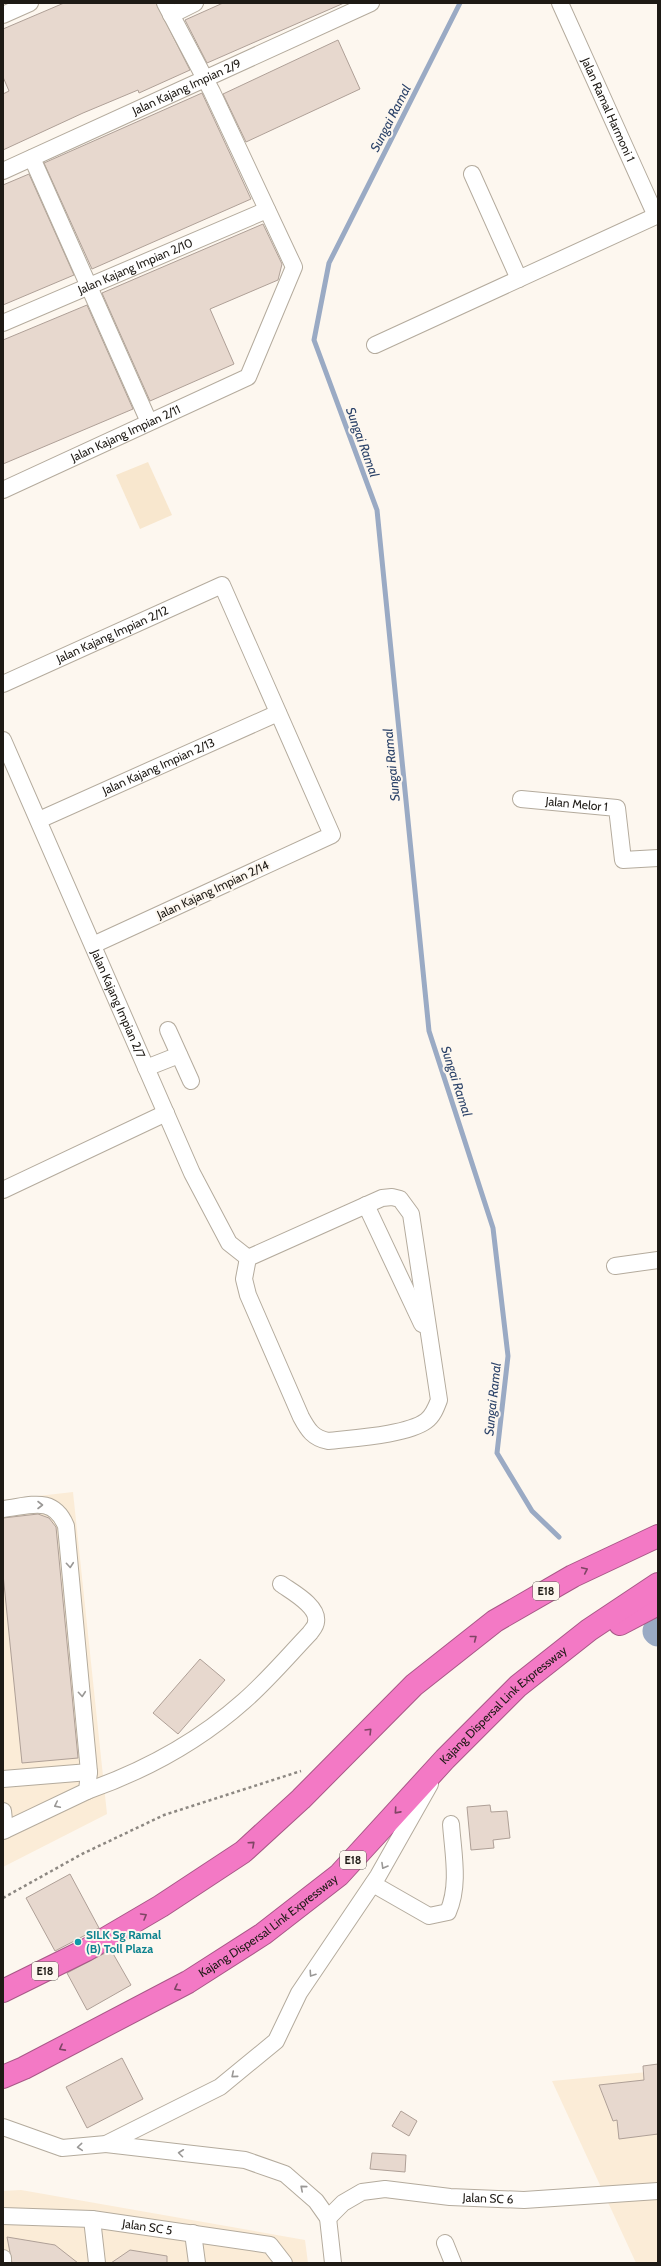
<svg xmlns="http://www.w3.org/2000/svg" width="661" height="2266" font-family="Cabin,sans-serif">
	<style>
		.built { fill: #fbecd7 }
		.green { fill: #f8e7ce }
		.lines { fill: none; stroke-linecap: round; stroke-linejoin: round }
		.stream { stroke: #9aaac4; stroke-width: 5 }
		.river { stroke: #9aaac4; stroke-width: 29 }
		.building { fill: #e7d8ce; stroke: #afa097 }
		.minor-casing { stroke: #b4ab9d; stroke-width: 18 }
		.highway-casing { stroke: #a85887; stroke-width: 24 }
		.path { stroke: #8d8882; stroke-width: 2.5; stroke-dasharray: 3 3; stroke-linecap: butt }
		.minor { stroke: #fff; stroke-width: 16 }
		.highway { stroke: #f379c5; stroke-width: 22 }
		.oneway { stroke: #9a9896 }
		.oneway2 { stroke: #7e4564 }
		.culture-dot { fill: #0f9aa8; stroke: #fdf7ef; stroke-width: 1.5 }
		.labels { text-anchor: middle; stroke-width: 4; stroke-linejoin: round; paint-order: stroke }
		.shield { fill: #fdf7ef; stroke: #615c56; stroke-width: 1 }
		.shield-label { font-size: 11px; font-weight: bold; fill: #1e1a15 }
		.street-label { font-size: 12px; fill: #1e1a15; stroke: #fdf7ef }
		.culture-label { font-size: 12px; font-weight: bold; fill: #0d838f; stroke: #fdf7ef; text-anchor: start }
		.water-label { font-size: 13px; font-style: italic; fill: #2c4369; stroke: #fdf7ef }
	</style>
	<rect width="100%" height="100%" fill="#fdf7ef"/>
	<!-- built -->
	<path class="built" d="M 73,1492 L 107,1814 L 3,1867 L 3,1500 Z
		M 658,2071 L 658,2263 L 636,2263 L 552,2081 Z
		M 21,2190 L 305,2240 L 308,2263 L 3,2263 L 3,2191 Z"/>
	<!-- green -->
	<path class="green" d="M 148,462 L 172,515 L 140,529 L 116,475 Z"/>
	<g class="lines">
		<!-- stream -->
		<path class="stream" d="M 460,3 L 329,263 L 314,340 L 377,510 L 429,1031 L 493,1228 L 508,1356 L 497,1453 L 532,1511 L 559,1537"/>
		<!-- river -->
		<path class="river" d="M 657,1631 L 658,1632"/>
	</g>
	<!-- building -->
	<path class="building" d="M 64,3 L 156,3 L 190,70 L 139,93 L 138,90 L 83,113 L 3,150 L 3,94 L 9,91 L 3,77 L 3,29 Z
		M 223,3 L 344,3 L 207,63 L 185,20 Z
		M 338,40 L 360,89 L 246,142 L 223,94 Z
		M 202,93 L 251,199 L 92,269 L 44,163 Z
		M 29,174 L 74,275 L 3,305 L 3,185 Z
		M 263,224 L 282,264 L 278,280 L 210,309 L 234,364 L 150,401 L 102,293 Z
		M 87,305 L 133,409 L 3,464 L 3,340 Z
		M 38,1514 L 49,1518 L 56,1527 L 78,1758 L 22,1763 L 3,1574 L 3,1518 Z
		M 200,1659 L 225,1680 L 178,1734 L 153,1713 Z
		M 490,1805 L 491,1812 L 507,1811 L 510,1838 L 493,1840 L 494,1848 L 471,1850 L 467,1807 Z
		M 70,1874 L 99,1928 L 55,1951 L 26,1898 Z
		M 111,1950 L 131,1985 L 87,2010 L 67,1973 Z
		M 122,2058 L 143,2099 L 87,2128 L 66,2087 Z
		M 658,2064 L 658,2134 L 619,2139 L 617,2120 L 613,2121 L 599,2085 L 644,2080 L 643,2066 Z
		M 401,2111 L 417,2121 L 409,2136 L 392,2126 Z
		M 372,2153 L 406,2155 L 405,2172 L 370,2169 Z
		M 7,2237 L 55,2245 L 78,2263 L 12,2263 Z
		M 130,2250 L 167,2256 L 167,2263 L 111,2263 Z"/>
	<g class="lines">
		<!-- minor casing -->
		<g class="minor-casing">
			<g id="minor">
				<path id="s1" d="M 560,3 L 656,216"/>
				<path d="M 3,15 L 30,3"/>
				<path d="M 171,15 L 195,3"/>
				<path d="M 32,158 L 149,422"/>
				<path id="s2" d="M 3,171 L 371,3"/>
				<path d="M 472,174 L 519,279"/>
				<path id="s3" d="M 3,323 L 267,210"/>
				<path d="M 375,345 L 658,215"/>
				<path id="s4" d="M 3,490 L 248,377 L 294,267 L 212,92 L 165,3"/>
				<path id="s5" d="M 3,684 L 222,585 L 332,835 L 93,945"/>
				<path id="s6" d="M 3,740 L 192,1173 L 229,1243 L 248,1258"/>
				<path id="s7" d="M 521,799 L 617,808 L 623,860 L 658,858"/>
				<path id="s8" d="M 39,820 L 278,713"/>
				<path d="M 168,1030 L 191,1081"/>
				<path d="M 146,1068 L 179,1055"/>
				<path d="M 3,1190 L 166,1113"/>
				<path d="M 392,1197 L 400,1199 L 411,1214 L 439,1400 C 436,1408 433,1416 426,1421 C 407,1435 353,1438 328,1441 C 313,1438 308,1430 301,1417 L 248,1295 L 244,1279 L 248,1258 L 382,1198 Z"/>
				<path d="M 366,1205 L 422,1324"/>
				<path d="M 615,1266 L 658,1260"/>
				<path d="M 3,1509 C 30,1506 53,1495 66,1526 L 89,1772 L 87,1791 L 3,1831"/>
				<path d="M 3,1779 L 89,1772"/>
				<path d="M 87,1791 C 144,1771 199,1741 244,1701 C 268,1680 289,1655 310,1633 C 312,1630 316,1626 316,1622 C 319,1606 292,1592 281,1584"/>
				<path d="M 3,1811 L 5,1830"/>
				<path d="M 373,1884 L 429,1916 L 448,1912 C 460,1885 453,1853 451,1824"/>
				<path d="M 3,2127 L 62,2148 L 106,2144 L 220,2087 L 276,2041 L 299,1993 L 378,1876 L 430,1784"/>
				<path d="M 106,2144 L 245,2160 L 285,2174 L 316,2201 L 328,2218 L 333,2263"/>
				<path id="s9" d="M 3,2216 L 92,2219 L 270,2245 L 284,2263"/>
				<path id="s10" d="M 328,2218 L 343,2203 L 362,2192 L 385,2189 L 450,2197 L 524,2200 L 658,2191"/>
				<path d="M 92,2219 L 97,2263"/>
				<path d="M 193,2233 L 197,2263"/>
				<path d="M 445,2243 L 453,2263"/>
				<path d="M 3,2258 L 3,2263"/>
			</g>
		</g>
		<!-- highway casing -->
		<g class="highway-casing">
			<g id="highway">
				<path d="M 620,1624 L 658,1604"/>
				<path d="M 3,1991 L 86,1950 L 161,1906 L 243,1852 L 301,1799 L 414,1685 L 495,1621 L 573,1576 L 658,1536"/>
				<path id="s11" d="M 3,2077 L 24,2068 L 188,1982 L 263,1934 L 339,1875 L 445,1759 L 518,1686 L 589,1630 L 658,1584"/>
			</g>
		</g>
		<!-- path -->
		<path class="path" d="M 3,1898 L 82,1854 L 164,1815 L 301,1771"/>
		<!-- minor -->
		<use href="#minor" class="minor"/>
		<!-- highway -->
		<use href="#highway" class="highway"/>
	</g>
	<!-- one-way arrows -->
	<defs><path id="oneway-chevron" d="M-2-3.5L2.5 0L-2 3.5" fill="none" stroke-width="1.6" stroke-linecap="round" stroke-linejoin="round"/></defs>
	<g class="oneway">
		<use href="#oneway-chevron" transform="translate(40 1505)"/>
		<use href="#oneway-chevron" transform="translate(70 1565) rotate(85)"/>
		<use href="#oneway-chevron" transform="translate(82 1694) rotate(85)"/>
		<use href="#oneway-chevron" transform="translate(57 1805) rotate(154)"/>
		<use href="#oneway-chevron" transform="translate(384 1866) rotate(120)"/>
		<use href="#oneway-chevron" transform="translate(312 1974) rotate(124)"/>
		<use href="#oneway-chevron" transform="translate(234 2075) rotate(140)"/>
		<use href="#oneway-chevron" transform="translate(80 2147) rotate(175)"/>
		<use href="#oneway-chevron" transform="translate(181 2153) rotate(-173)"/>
		<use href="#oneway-chevron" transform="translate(303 2188) rotate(-139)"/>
	</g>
	<g class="oneway2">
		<use href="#oneway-chevron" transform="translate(585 1570) rotate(-25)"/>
		<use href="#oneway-chevron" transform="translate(474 1638) rotate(-38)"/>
		<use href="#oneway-chevron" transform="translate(369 1731) rotate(-45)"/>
		<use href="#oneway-chevron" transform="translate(397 1811) rotate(132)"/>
		<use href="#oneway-chevron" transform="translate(252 1844) rotate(-42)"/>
		<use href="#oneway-chevron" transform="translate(144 1916) rotate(-30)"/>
		<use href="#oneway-chevron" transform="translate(177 1988) rotate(152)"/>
		<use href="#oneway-chevron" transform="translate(62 2048) rotate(152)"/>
	</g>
	<!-- markers -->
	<circle class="culture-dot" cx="78" cy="1942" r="4"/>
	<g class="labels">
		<!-- shield labels -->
		<g class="shield">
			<rect x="533" y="1582" width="26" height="18" rx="3"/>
			<rect x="340" y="1851" width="26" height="18" rx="3"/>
			<rect x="32" y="1962" width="26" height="18" rx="3"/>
		</g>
		<g class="shield-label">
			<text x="546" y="1595">E18</text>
			<text x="353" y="1864">E18</text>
			<text x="45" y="1975">E18</text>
		</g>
		<!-- street labels -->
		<g class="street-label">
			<text dy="4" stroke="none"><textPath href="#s2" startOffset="202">Jalan Kajang Impian 2/9</textPath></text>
			<text dy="4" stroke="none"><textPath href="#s1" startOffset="117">Jalan Ramal Harmoni 1</textPath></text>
			<text dy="4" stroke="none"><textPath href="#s3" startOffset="144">Jalan Kajang Impian 2/10</textPath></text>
			<text dy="4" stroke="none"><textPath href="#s4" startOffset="135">Jalan Kajang Impian 2/11</textPath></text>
			<text dy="4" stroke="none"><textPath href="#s5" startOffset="120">Jalan Kajang Impian 2/12</textPath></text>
			<text dy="4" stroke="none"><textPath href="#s8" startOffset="131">Jalan Kajang Impian 2/13</textPath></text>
			<text dy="4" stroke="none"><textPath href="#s7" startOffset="56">Jalan Melor 1</textPath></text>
			<text transform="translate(213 890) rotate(-25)" y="4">Jalan Kajang Impian 2/14</text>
			<text dy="4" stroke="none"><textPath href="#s6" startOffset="288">Jalan Kajang Impian 2/7</textPath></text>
			<text dy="4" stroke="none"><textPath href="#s11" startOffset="630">Kajang Dispersal Link Expressway</textPath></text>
			<text dy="4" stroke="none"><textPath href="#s11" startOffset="306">Kajang Dispersal Link Expressway</textPath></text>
			<text dy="4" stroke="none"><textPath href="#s10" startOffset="170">Jalan SC 6</textPath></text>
			<text dy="4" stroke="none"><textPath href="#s9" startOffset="145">Jalan SC 5</textPath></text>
		</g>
		<!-- culture labels -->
		<g class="culture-label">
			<text x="86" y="1939">SILK Sg Ramal<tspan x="86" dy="14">(B) Toll Plaza</tspan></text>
		</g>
		<!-- water labels -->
		<g class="water-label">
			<text transform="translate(390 118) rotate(-63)" y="5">Sungai Ramal</text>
			<text transform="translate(363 442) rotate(70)" y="5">Sungai Ramal</text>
			<text transform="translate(391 765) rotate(-96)" y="5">Sungai Ramal</text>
			<text transform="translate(457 1081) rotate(72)" y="5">Sungai Ramal</text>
			<text transform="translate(492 1399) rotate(-84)" y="5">Sungai Ramal</text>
		</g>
	</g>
	<!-- border -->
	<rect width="661" height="2266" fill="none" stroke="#1e1a15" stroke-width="8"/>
</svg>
